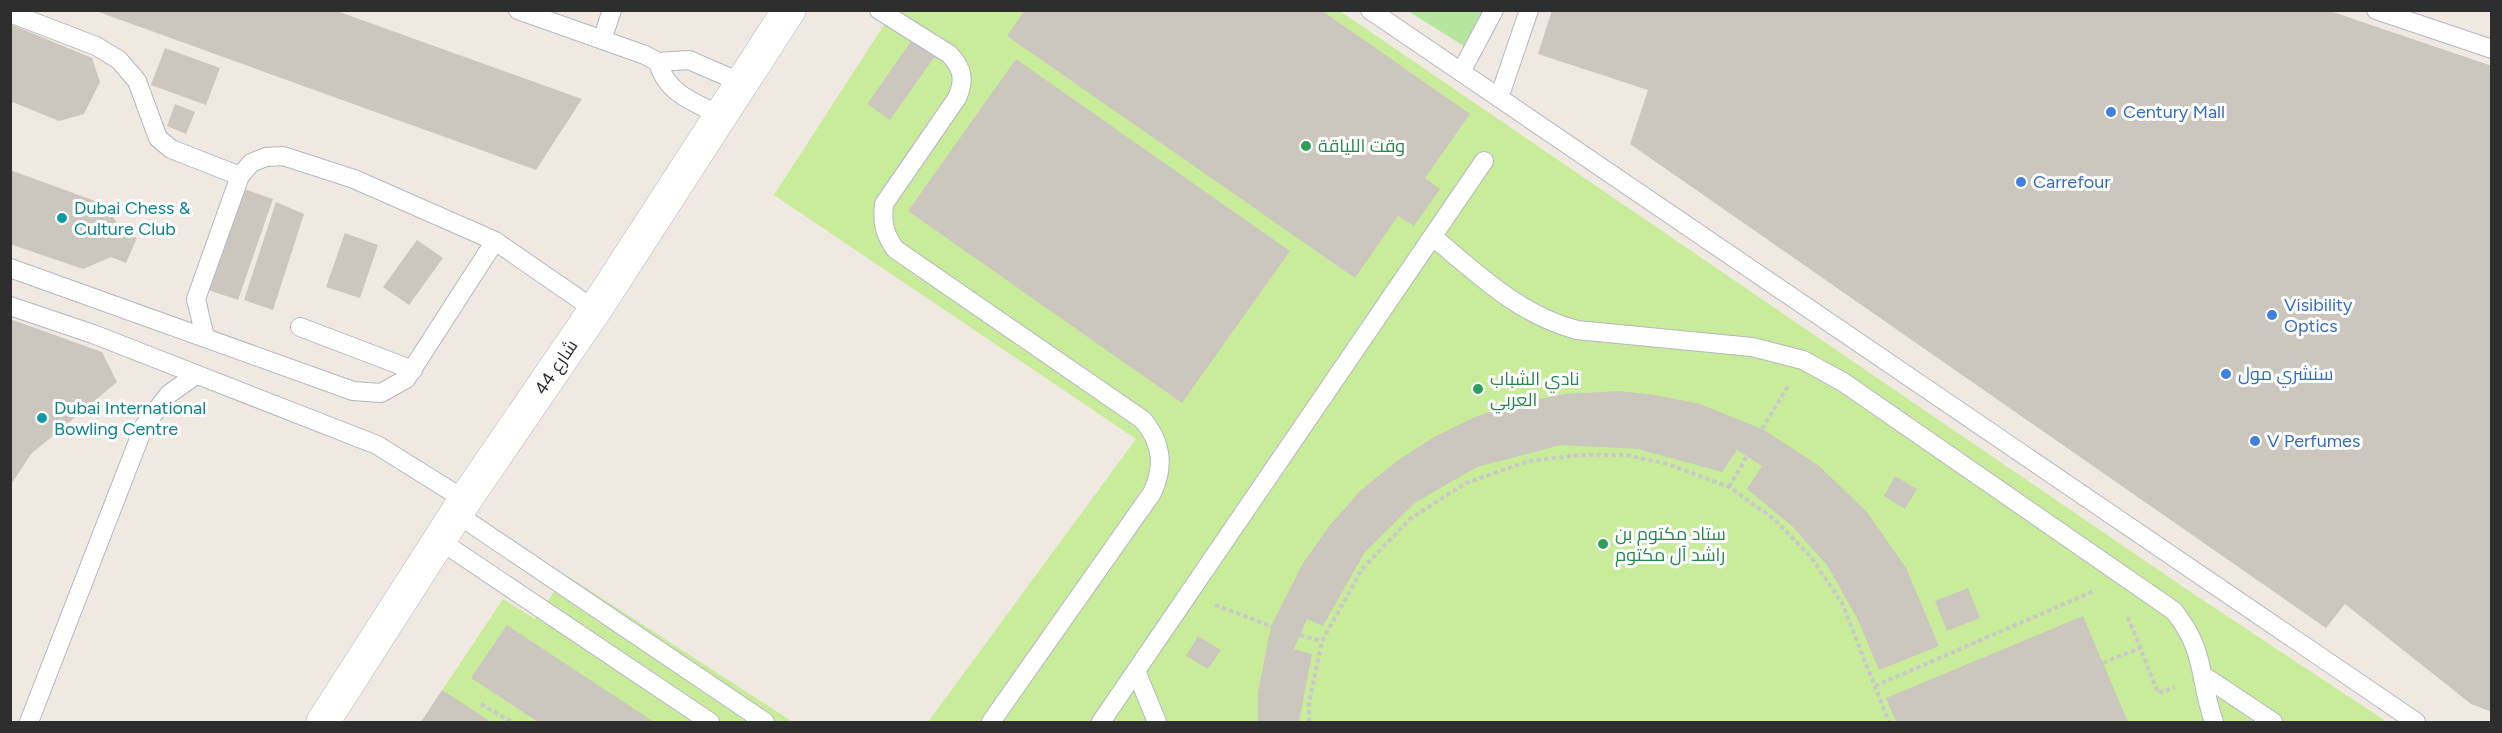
<svg xmlns="http://www.w3.org/2000/svg" width="2502" height="733" font-family="Figtree,Cairo,sans-serif">
	<style>
		.green { fill: #b6e59e }
		.pitch { fill: #c9ec9a }
		.building { fill: #cbc7bf }
		.lines { fill: none; stroke-linecap: round; stroke-linejoin: round }
		.lane-casing { stroke: #b4b7c1; stroke-width: 20 }
		.street-casing { stroke: #b4b7c1; stroke-width: 34 }
		.path { stroke: #c9c9c9; stroke-width: 4; stroke-dasharray: 4.5 3; stroke-linecap: butt }
		.lane { stroke: #fff; stroke-width: 18 }
		.street { stroke: #fff; stroke-width: 33 }
		.shop-dot { fill: #3f7fe0; stroke: #fff; stroke-width: 2 }
		.leisure-dot { fill: #2e9e5b; stroke: #fff; stroke-width: 2 }
		.culture-dot { fill: #0f9aa8; stroke: #fff; stroke-width: 2 }
		.labels { text-anchor: middle; stroke-width: 6; stroke-linejoin: round; paint-order: stroke }
		.shop-label { font-size: 18px; fill: #366cbe; stroke: #fff; text-anchor: start }
		.leisure-label { font-size: 18px; fill: #27864d; stroke: #fff; text-anchor: start }
		.culture-label { font-size: 18px; fill: #0d838f; stroke: #fff; text-anchor: start }
		.street-label { font-size: 18px; fill: #2e2e2e; stroke: #fff }
	</style>
	<rect width="100%" height="100%" fill="#efe9e1"/>
	<!-- green -->
	<path class="green" d="M 1408,11 L 1487,11 L 1467,48 Z"/>
	<!-- pitch -->
	<path class="pitch" d="M 893,11 L 1340,11 L 2198,597 L 2387,722 L 928,722 L 1136,439 L 774,195 Z
		M 566,575 L 793,722 L 421,722 L 503,599 L 535,619 Z"/>
	<!-- building -->
	<path class="building" d="M 93,10 L 334,10 L 582,99 L 536,170 Z
		M 1025,10 L 1321,10 L 1470,114 L 1425,178 L 1440,189 L 1414,226 L 1398,216 L 1355,278 L 1007,36 Z
		M 1552,10 L 2327,10 L 2492,66 L 2492,712 L 2471,704 L 2345,604 L 2326,628 L 1630,144 L 1648,90 L 1538,54 Z
		M 10,24 L 92,58 L 100,82 L 84,114 L 59,121 L 10,101 Z
		M 912,40 L 935,56 L 890,120 L 867,104 Z
		M 165,48 L 220,68 L 206,105 L 151,85 Z
		M 1016,59 L 1290,251 L 1182,403 L 908,211 Z
		M 175,104 L 195,112 L 186,134 L 167,126 Z
		M 10,170 L 106,205 L 122,232 L 137,238 L 126,263 L 111,257 L 83,269 L 10,244 Z
		M 244,189 L 273,199 L 238,300 L 208,290 Z
		M 276,202 L 304,214 L 273,310 L 244,300 Z
		M 345,233 L 378,245 L 360,298 L 326,287 Z
		M 417,240 L 443,258 L 409,305 L 383,287 Z
		M 10,319 L 102,352 L 117,382 L 31,454 L 10,486 Z
		M 1619,391 L 1655,395 L 1700,404 L 1762,429 L 1818,465 L 1867,512 L 1906,568 L 1939,646 L 1879,670 L 1857,618 L 1827,565 L 1792,526 L 1747,489 L 1762,466 L 1737,450 L 1722,472 L 1638,449 L 1561,445 L 1477,467 L 1416,502 L 1365,552 L 1323,626 L 1307,619 L 1294,649 L 1312,654 L 1299,722 L 1258,722 L 1258,692 L 1271,626 L 1303,563 L 1330,525 L 1360,491 L 1397,461 L 1434,437 L 1475,417 L 1519,403 L 1564,394 Z
		M 1895,476 L 1917,489 L 1905,509 L 1884,496 Z
		M 1968,588 L 1980,618 L 1947,631 L 1935,601 Z
		M 2083,616 L 2128,722 L 1896,722 L 1886,698 Z
		M 507,625 L 654,722 L 538,722 L 471,678 Z
		M 1198,636 L 1221,650 L 1208,669 L 1186,656 Z
		M 442,690 L 465,705 L 491,722 L 421,722 Z"/>
	<g class="lines">
		<!-- lane casing -->
		<g class="lane-casing">
			<path id="lane" d="M 518,10 L 645,55 L 658,62 L 689,60 L 742,83
				M 879,10 L 949,54 C 963,68 965,80 957,98 L 884,204 C 882,222 884,233 895,249 L 1143,420 C 1162,443 1165,466 1152,493 L 991,722
				M 1370,10 L 2416,722
				M 2376,10 L 2492,49
				M 10,13 L 96,46 L 119,60 L 137,81 L 158,138 L 171,149 L 240,176
				M 602,40 L 612,10
				M 658,62 C 666,93 693,102 720,115
				M 1461,72 L 1494,10
				M 1499,98 L 1529,10
				M 1433,237 C 1478,274 1519,315 1577,330 L 1752,347 L 1803,360 L 1843,382 L 2174,611 C 2207,653 2198,677 2214,722
				M 10,268 L 353,391 L 381,393 L 406,379 L 495,241
				M 10,306 L 93,334 L 377,445 L 465,500
				M 300,327 L 413,370
				M 205,337 L 196,299 L 240,176 L 251,163 L 266,157 L 283,156 L 354,179 L 495,241 L 595,310
				M 457,514 L 765,722
				M 439,540 L 710,722
				M 1136,671 L 1157,722
				M 2204,676 L 2273,722
				M 29,722 L 144,426 L 169,394 L 196,375
				M 1101,722 L 1484,161"/>
		</g>
		<!-- street casing -->
		<g class="street-casing">
			<path id="street" d="M 323,722 L 465,500 L 595,310 L 789,10"/>
		</g>
		<!-- path -->
		<path class="path" d="M 1762,429 L 1788,386
			M 1729,487 L 1747,456
			M 1215,605 L 1271,626
			M 2128,617 L 2158,693 L 2175,687
			M 1300,635 L 1322,641
			M 2103,663 L 2142,647
			M 1875,686 L 2094,591
			M 481,704 L 512,722
			M 1309,722 L 1309,703 L 1322,641 L 1362,569 L 1410,519 L 1466,483 L 1529,461 L 1580,455 L 1626,455 L 1668,464 L 1729,487 L 1774,519 L 1811,557 L 1842,603 L 1889,722"/>
		<!-- lane -->
		<use href="#lane" class="lane"/>
		<!-- street -->
		<use href="#street" class="street"/>
	</g>
	<!-- markers -->
	<g class="shop-dot">
		<circle cx="2111" cy="112" r="6"/>
		<circle cx="2021" cy="182" r="6"/>
		<circle cx="2272" cy="315" r="6"/>
		<circle cx="2226" cy="374" r="6"/>
		<circle cx="2255" cy="441" r="6"/>
	</g>
	<g class="leisure-dot">
		<circle cx="1306" cy="146" r="6"/>
		<circle cx="1478" cy="389" r="6"/>
		<circle cx="1603" cy="544" r="6"/>
	</g>
	<g class="culture-dot">
		<circle cx="62" cy="218" r="6"/>
		<circle cx="42" cy="418" r="6"/>
	</g>
	<g class="labels">
		<!-- shop labels -->
		<g class="shop-label">
			<text x="2123" y="118">Century Mall</text>
			<text x="2033" y="188">Carrefour</text>
			<text x="2284" y="311">Visibility<tspan x="2284" dy="21">Optics</tspan></text>
			<text x="2238" y="380">سنشري مول</text>
			<text x="2267" y="447">V Perfumes</text>
		</g>
		<!-- leisure labels -->
		<g class="leisure-label">
			<text x="1318" y="152">وقت اللياقة</text>
			<text x="1490" y="385">نادي الشباب<tspan x="1490" dy="21">العربي</tspan></text>
			<text x="1615" y="540">ستاد مكتوم بن<tspan x="1615" dy="21">راشد آل مكتوم</tspan></text>
		</g>
		<!-- culture labels -->
		<g class="culture-label">
			<text x="74" y="214">Dubai Chess &amp;<tspan x="74" dy="21">Culture Club</tspan></text>
			<text x="54" y="414">Dubai International<tspan x="54" dy="21">Bowling Centre</tspan></text>
		</g>
		<!-- street labels -->
		<g class="street-label">
			<text transform="translate(556 367) rotate(-56)" y="6">شارع 44</text>
		</g>
	</g>
	<!-- border -->
	<rect width="2502" height="733" fill="none" stroke="#2e2e2e" stroke-width="24"/>
</svg>
